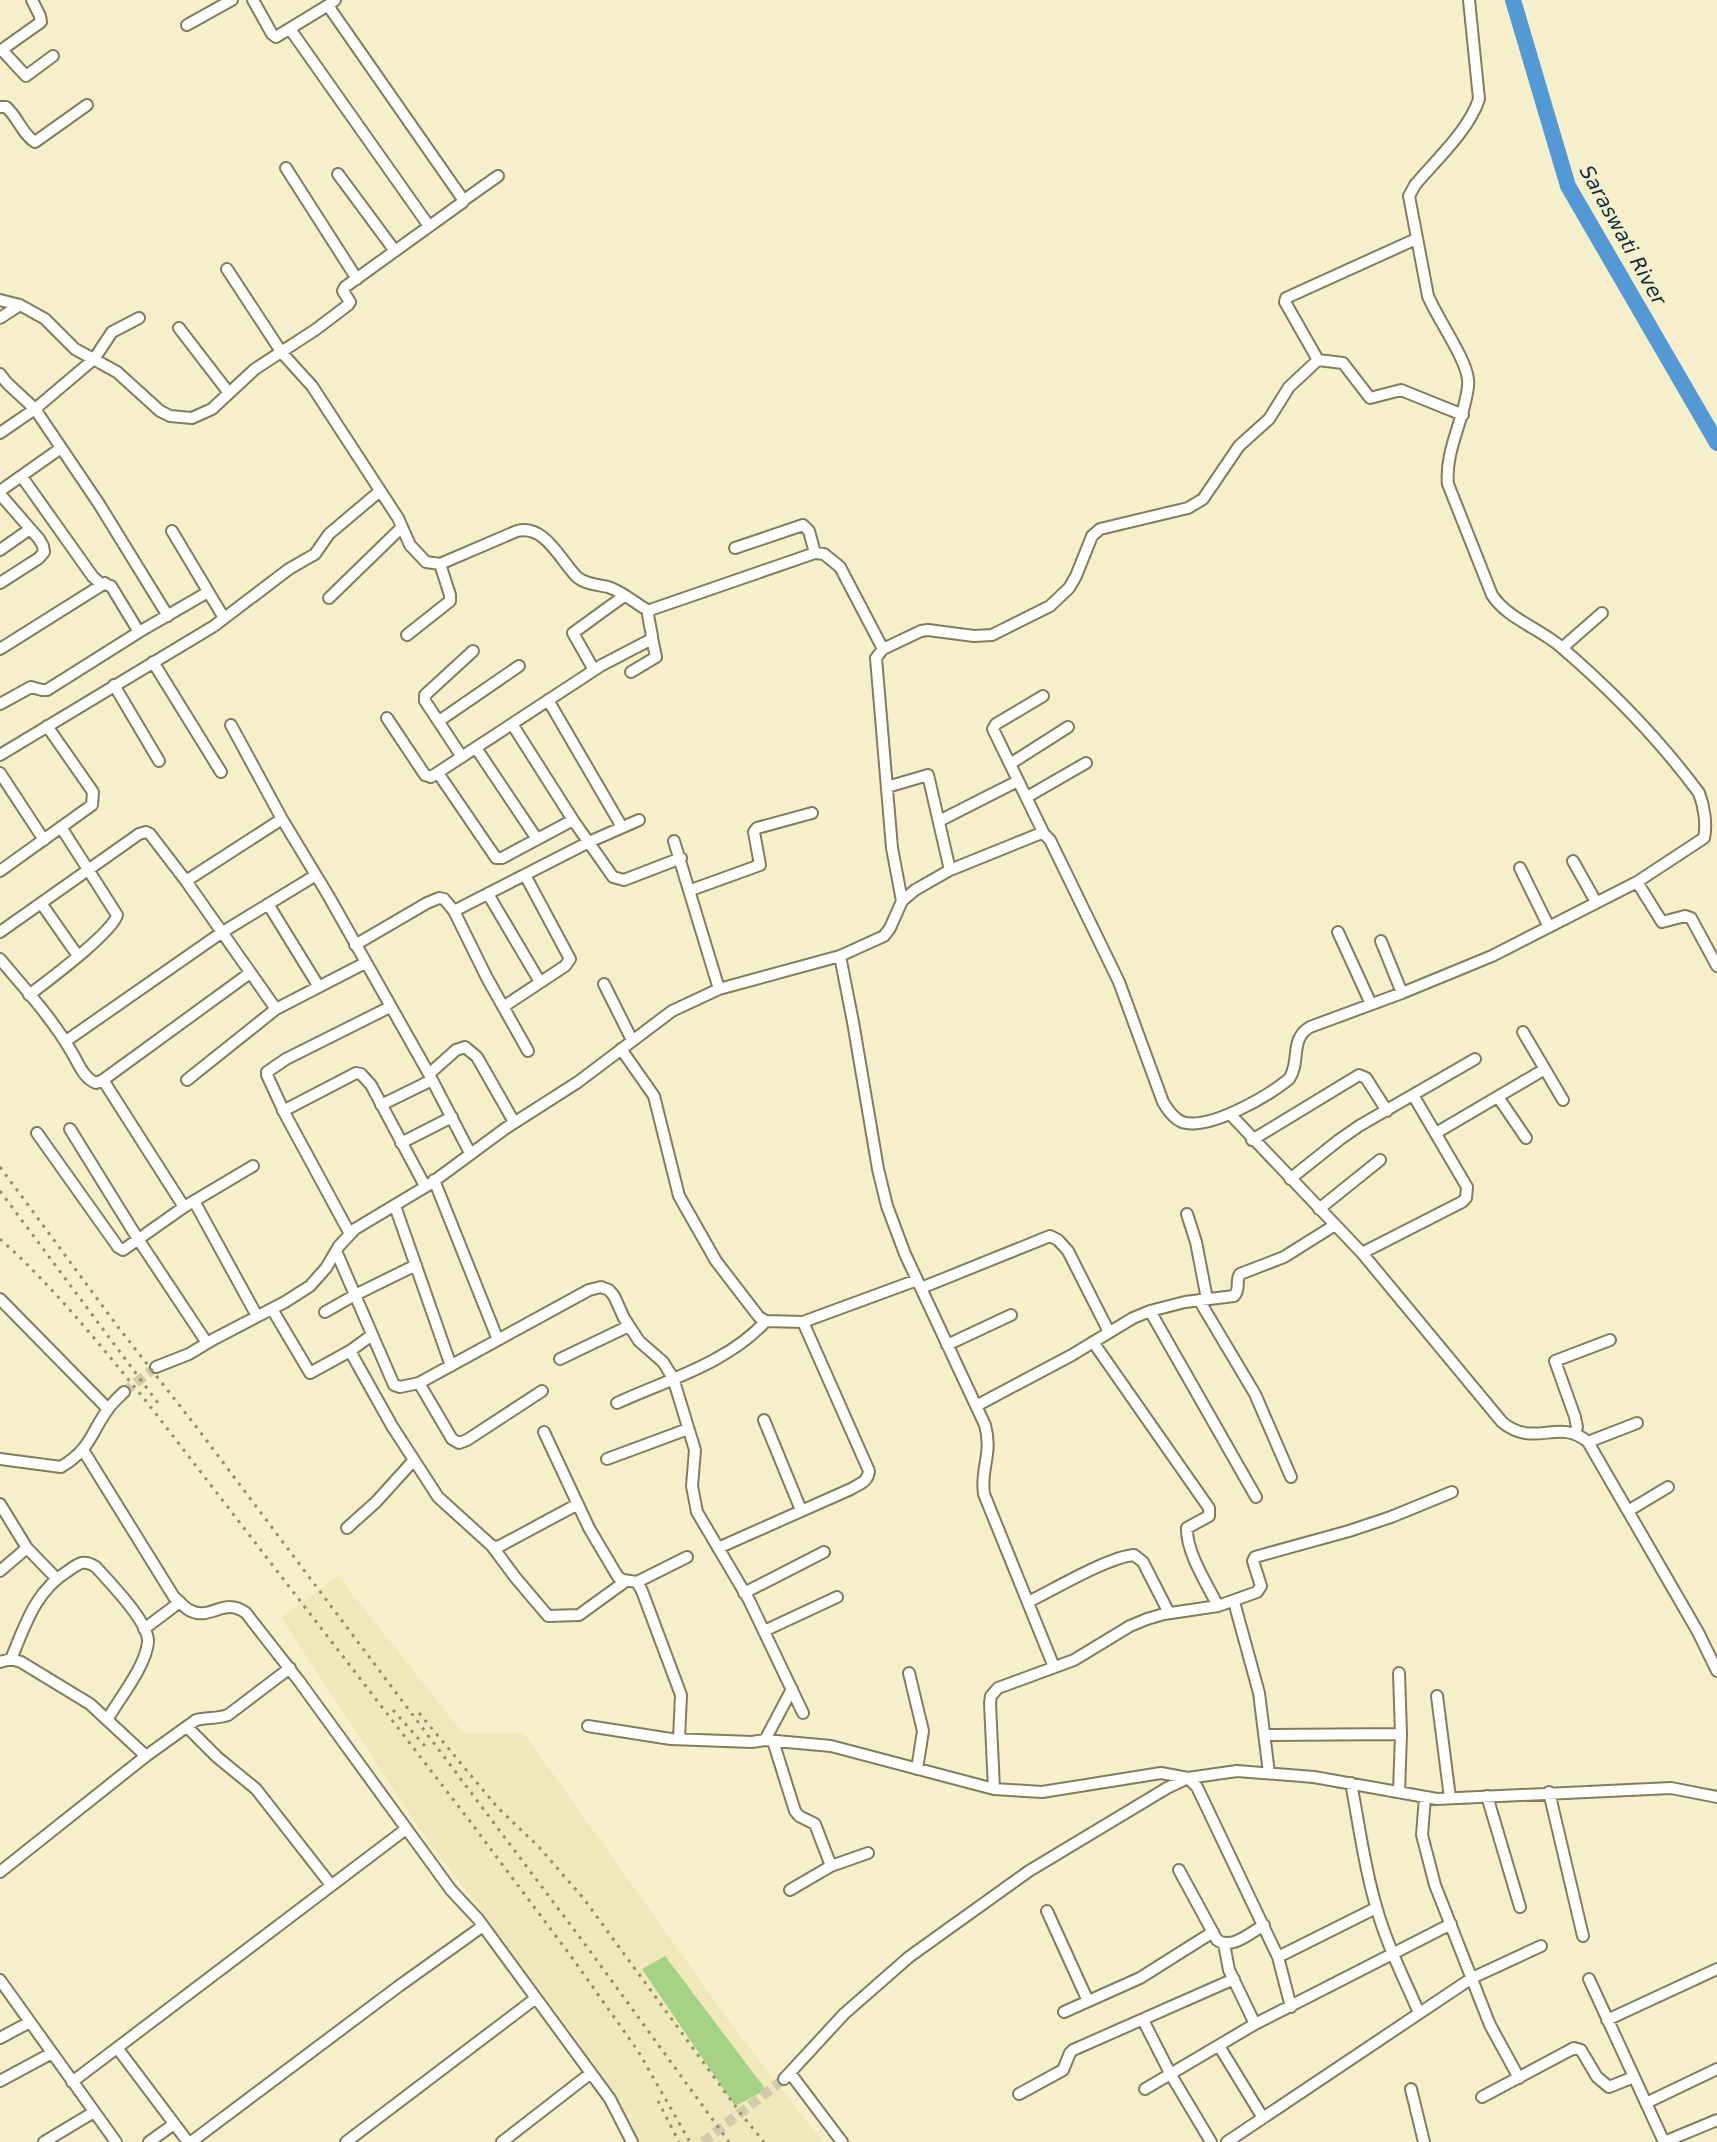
<svg xmlns="http://www.w3.org/2000/svg" width="1717" height="2142" font-family="'DejaVu Sans',sans-serif">
	<style>
		.built { fill: #efe8ba }
		.green { fill: #a5d284 }
		.lines { fill: none; stroke-linecap: round; stroke-linejoin: round }
		.river { stroke: #5399d6; stroke-width: 16 }
		.minor-tunnel { stroke: #d0cbaa; stroke-width: 10; stroke-dasharray: 10 5; stroke-linecap: butt }
		.minor-casing { stroke: #837d5b; stroke-width: 14 }
		.minor { stroke: #fff; stroke-width: 10 }
		.rail { stroke: #938f75; stroke-width: 3; stroke-dasharray: 3 6; stroke-linecap: butt }
		.labels { text-anchor: middle; stroke-width: 4.5; stroke-linejoin: round; paint-order: stroke }
		.water-label { font-size: 20px; font-style: italic; fill: #0d2c45; stroke: #f6f0ca }
	</style>
	<rect width="100%" height="100%" fill="#f6f0ca"/>
	<!-- built -->
	<path class="built" d="M 338,1576 L 463,1733 L 524,1733 L 734,2028 L 823,2142 L 639,2142 L 578,2041 L 414,1821 L 281,1617 Z"/>
	<!-- green -->
	<path class="green" d="M 665,1956 L 766,2090 L 735,2106 L 642,1969 Z"/>
	<g class="lines">
		<!-- river -->
		<path class="river" d="M 1513,0 L 1568,186 L 1717,443"/>
		<!-- minor-tunnel -->
		<path class="minor-tunnel" d="M 124,1392 L 156,1367
			M 703,2142 L 784,2079"/>
		<!-- minor casing -->
		<g class="minor-casing">
			<path id="minor" d="M 253,0 L 272,34 L 276,37 L 330,4
				M 187,25 L 232,0
				M 290,29 L 429,226
				M 2,50 L 26,76 L 53,56
				M 0,51 L 41,22 L 40,16 L 32,0
				M 0,107 L 6,107 C 18,117 22,134 35,142 L 87,105
				M 286,168 L 357,279
				M 338,174 L 395,251
				M 464,200 L 498,176
				M 227,269 L 282,353 L 312,386 L 398,518 L 410,545 L 426,562 L 440,564 L 517,531 C 545,524 560,560 577,577 C 585,584 598,585 608,587 C 622,591 636,604 649,611
				M 0,300 L 20,305 L 45,319 L 75,349 L 117,372 L 160,411 L 170,416 L 192,418 L 212,409 L 255,369 L 315,330 L 348,305 L 350,302 L 343,291 L 345,287 L 463,202 L 462,198 L 331,10 L 330,4 L 335,0
				M 0,318 L 20,305
				M 179,328 L 229,393
				M 1318,360 L 1343,363 L 1370,398 L 1401,390 L 1463,415
				M 0,374 L 7,383 L 35,409 L 99,504 L 168,616
				M 0,433 L 35,409 L 94,359 L 112,332 L 139,318
				M 22,477 L 93,577 L 100,583 L 111,586 L 139,632
				M 0,491 L 61,448
				M 0,494 L 39,539 L 43,546 L 44,552 L 39,558 L 0,583
				M 172,531 L 224,618
				M 735,548 L 803,525 L 809,531 L 815,553
				M 0,550 L 30,529
				M 329,598 L 402,527
				M 407,635 L 450,601 L 450,595 L 440,564
				M 1562,648 L 1602,613
				M 0,649 L 105,583
				M 153,662 L 221,772
				M 594,670 L 573,633 L 624,596
				M 631,672 L 656,657 L 652,638
				M 114,685 L 159,761
				M 1043,696 L 996,724 L 993,729 L 1044,834
				M 548,700 L 622,827
				M 0,704 L 31,687 L 42,690 L 47,690 L 139,632 L 208,592
				M 387,718 L 425,775 L 431,777 L 602,665 L 650,640 L 652,636 L 648,615 L 650,610 L 815,553 L 824,554 L 840,567 L 883,649
				M 439,721 L 519,666
				M 512,724 L 573,820 L 613,877 L 624,880 L 681,858
				M 231,725 L 282,819 L 328,895 L 429,1074 L 470,1153
				M 476,748 L 537,839
				M 0,755 L 214,626 L 289,569 L 315,554 L 329,534 L 380,491
				M 462,757 L 425,701 L 425,695 L 473,651
				M 1010,764 L 1068,727
				M 0,773 L 44,840
				M 438,773 L 496,858 L 502,858 L 573,820
				M 887,787 L 928,775 L 950,870
				M 1027,797 L 1086,763
				M 939,821 L 1018,781
				M 674,841 L 719,989
				M 1573,861 L 1596,902
				M 1520,868 L 1549,927
				M 0,871 L 92,805 L 93,792 L 47,726
				M 186,881 L 282,819
				M 1637,882 L 1662,922 L 1685,916 L 1691,918 L 1717,966
				M 691,890 L 760,865 L 754,832 L 757,828 L 812,813
				M 488,894 L 540,982
				M 902,901 L 892,848 L 876,658 L 883,649 L 921,631 L 928,630 L 974,636 L 992,635 L 1050,606 L 1069,588 L 1076,576 L 1092,536 L 1100,529 L 1188,508 L 1203,499 L 1239,446 L 1269,419 L 1289,387 L 1318,360 L 1285,302 L 1286,298 L 1416,239
				M 41,903 L 78,956
				M 268,904 L 319,987
				M 454,911 L 589,842 L 639,820
				M 0,932 L 139,834 L 146,832 L 150,834 L 186,881 L 276,1009
				M 1338,932 L 1371,1004
				M 1381,941 L 1402,993
				M 355,945 L 427,903 L 439,898 L 444,899 L 454,911 L 487,978 L 528,1051
				M 840,956 L 853,1022 L 878,1169 L 887,1206 L 905,1254 L 985,1425 C 993,1454 980,1469 984,1494 L 1054,1667
				M 0,959 C 24,988 52,1018 71,1051 C 78,1062 83,1078 96,1083 L 103,1080 L 250,973
				M 604,984 L 632,1040
				M 29,995 C 46,982 112,933 117,915 L 61,827
				M 503,1007 L 565,966 L 570,959 L 525,875
				M 1523,1032 L 1563,1100
				M 66,1041 L 221,933 L 316,875
				M 621,1049 L 654,1096 L 679,1196 L 716,1261 L 759,1317 L 766,1321 L 803,1322 L 917,1280
				M 429,1074 L 456,1050 L 465,1047 L 477,1057 L 514,1122
				M 103,1080 L 184,1207
				M 187,1080 L 276,1009 L 365,963
				M 1498,1097 L 1526,1138
				M 381,1105 L 432,1080
				M 283,1111 L 356,1073 L 361,1074 L 371,1085 L 425,1186
				M 1230,1114 L 1362,1253 L 1502,1422 C 1534,1449 1559,1417 1588,1442 L 1698,1632 L 1717,1671
				M 70,1129 L 138,1239 L 207,1343
				M 37,1133 L 118,1247 L 123,1250 L 184,1207 L 253,1166
				M 1436,1133 L 1545,1069
				M 1252,1140 L 1359,1075 L 1366,1078 L 1387,1111
				M 401,1143 L 452,1117
				M 1290,1179 L 1339,1140 L 1359,1126 L 1475,1059
				M 434,1180 L 498,1340
				M 194,1201 L 257,1316
				M 395,1206 L 451,1366
				M 1319,1209 L 1380,1160
				M 1187,1214 L 1196,1242 L 1207,1299
				M 350,1234 L 285,1114 L 267,1075 L 267,1072 L 286,1059 L 390,1007
				M 336,1251 L 394,1385 L 400,1387 L 419,1383 L 589,1290 L 601,1287 L 609,1290 L 614,1296 L 624,1318 L 639,1341 L 663,1362 L 673,1378 L 695,1450 L 692,1486 L 697,1512 L 749,1600 L 803,1713
				M 1362,1253 L 1462,1202 L 1466,1198 L 1467,1187 L 1413,1095
				M 921,1288 L 1050,1236 L 1058,1240 L 1068,1251 L 1109,1332
				M 0,1299 L 108,1409
				M 1199,1300 L 1255,1394 L 1291,1477
				M 272,1309 L 310,1373 L 350,1351 L 372,1335
				M 1150,1311 L 1256,1497
				M 325,1312 L 355,1295 L 416,1265
				M 1093,1342 L 1209,1508 L 1209,1516 L 1187,1528 C 1186,1552 1207,1584 1218,1606
				M 947,1345 L 1011,1315
				M 350,1351 L 392,1426 L 438,1497 L 492,1546 L 498,1547 L 578,1504
				M 560,1359 L 629,1326
				M 156,1367 L 189,1354 L 214,1339 L 285,1302 L 310,1286 L 326,1268 L 339,1246 L 355,1229 L 430,1184 L 506,1128 L 578,1082 L 672,1011 L 719,989 L 840,956 L 884,936 L 890,928 L 902,901 L 915,890 L 950,870 L 1039,834 L 1044,834 L 1050,840 L 1119,982 L 1163,1102 C 1168,1110 1173,1118 1182,1122 C 1209,1131 1268,1096 1289,1079 C 1301,1062 1289,1039 1310,1027 L 1402,993 L 1492,956 L 1637,882 L 1704,838 C 1707,824 1704,806 1699,793 C 1659,739 1611,690 1561,647 C 1539,628 1508,619 1492,595 L 1448,484 C 1445,455 1460,427 1466,398 C 1467,392 1469,386 1468,380 C 1467,360 1437,318 1428,296 L 1409,196 L 1415,185 C 1436,160 1469,130 1479,99 L 1469,0
				M 419,1383 L 452,1439 L 459,1443 L 467,1440 L 542,1391
				M 617,1403 C 667,1380 728,1363 766,1321
				M 976,1406 L 1072,1355 L 1133,1318 L 1150,1311 L 1185,1302 L 1234,1296 C 1241,1289 1235,1281 1240,1274 L 1284,1257 L 1335,1225
				M 764,1420 L 801,1510
				M 544,1432 L 589,1528 L 618,1577 L 623,1580 L 637,1582 L 642,1591 L 681,1695 L 679,1739
				M 1575,1433 L 1577,1427 L 1575,1417 L 1555,1361 L 1610,1340
				M 1588,1442 L 1637,1423
				M 83,1450 L 174,1597 C 179,1601 184,1607 189,1610 C 211,1622 223,1596 246,1613 L 299,1681 L 451,1890 L 478,1919 L 610,2099 L 632,2142
				M 0,1459 L 61,1467 C 91,1449 90,1434 108,1409 C 112,1403 119,1397 124,1392
				M 607,1459 L 688,1429
				M 0,1504 L 27,1548 L 57,1579
				M 1628,1511 L 1668,1487
				M 347,1528 L 376,1502 L 414,1460
				M 492,1546 L 515,1577 L 548,1616 L 579,1615 L 626,1581
				M 718,1548 L 851,1489 C 859,1484 868,1482 869,1471 L 803,1322
				M 0,1571 L 27,1548
				M 637,1582 L 687,1557
				M 744,1593 L 824,1552
				M 1028,1602 C 1053,1590 1108,1557 1134,1555 L 1143,1562 L 1169,1613
				M 1234,1602 L 1259,1693 L 1269,1773
				M 144,1629 L 180,1602
				M 764,1631 L 837,1597
				M 11,1659 C 25,1626 35,1591 68,1571 C 79,1563 84,1559 96,1567 C 110,1583 149,1622 148,1642 C 146,1666 119,1699 107,1720
				M 0,1662 L 11,1659 L 21,1662 L 90,1704 L 146,1756
				M 909,1673 L 923,1731 L 917,1769
				M 1437,1696 L 1450,1798
				M 588,1726 L 671,1739 L 752,1742 L 765,1740 L 831,1746 L 994,1789 L 1042,1792 L 1161,1773 L 1188,1778 L 1197,1787 L 1278,1957 L 1291,2007
				M 187,1727 L 217,1757 L 256,1789 L 331,1885
				M 1264,1735 L 1401,1734
				M 765,1740 L 792,1689
				M 773,1741 L 795,1811 L 799,1816 L 815,1824 L 831,1866
				M 1351,1783 C 1359,1824 1364,1866 1376,1906 C 1386,1943 1404,1978 1419,2013
				M 994,1789 L 990,1703 L 991,1696 L 998,1688 L 1074,1660 L 1130,1626 L 1147,1619 L 1164,1614 L 1218,1606 L 1257,1592 L 1261,1586 L 1253,1561 L 1255,1557 L 1349,1531 L 1391,1517 L 1452,1492
				M 1399,1792 L 1401,1734 L 1399,1673
				M 1549,1792 L 1583,1936
				M 1487,1796 L 1520,1907
				M 1425,1797 L 1422,1835 L 1435,1885 L 1490,2025 L 1519,2078
				M 1179,1870 L 1217,1940 C 1232,1950 1250,1933 1264,1925
				M 0,1872 L 146,1756 L 196,1720 C 207,1717 217,1719 228,1715 L 290,1668
				M 790,1890 L 831,1866 L 868,1853
				M 1047,1911 L 1088,2001
				M 1224,1944 L 1229,1970 L 1255,2024
				M 1278,1957 L 1376,1908
				M 1589,1979 L 1664,2142
				M 0,1980 L 116,2142
				M 1064,2012 L 1140,1978 L 1213,1932
				M 1143,2020 L 1171,2075 L 1211,2142
				M 1607,2020 L 1717,1969
				M 0,2038 L 30,2022
				M 1219,2046 L 1263,2118
				M 118,2049 L 188,2142
				M 790,2073 L 842,2142
				M 784,2079 L 844,2014 L 909,1957 L 1029,1871 L 1167,1788 L 1188,1778 L 1237,1771 L 1314,1777 L 1437,1799 L 1671,1788 L 1717,1797
				M 0,2081 L 52,2053
				M 72,2082 L 406,1829
				M 1145,2089 L 1255,2024 L 1451,1924
				M 1411,2089 L 1424,2142
				M 1019,2094 L 1063,2070 L 1070,2053 L 1073,2050 L 1234,1979
				M 1482,2097 L 1574,2048 L 1581,2050 L 1597,2077 L 1609,2087 L 1634,2077
				M 1646,2103 L 1717,2069
				M 44,2142 L 94,2112
				M 149,2142 L 174,2124
				M 191,2142 L 399,1986 L 483,1926
				M 346,2142 L 536,1998
				M 502,2142 L 591,2073
				M 1227,2142 L 1472,1978 L 1541,1946
				M 1664,2142 L 1717,2120"/>
		</g>
		<!-- minor -->
		<use href="#minor" class="minor"/>
		<!-- rail -->
		<path class="rail" d="M 0,1167 L 118,1327 L 198,1429 L 590,1951 L 729,2142
			M 0,1191 L 158,1403
			M 0,1239 C 54,1287 100,1345 146,1401 L 469,1820 L 573,1959 L 638,2051 L 690,2142
			M 393,1710 L 425,1746
			M 419,1713 L 498,1808 L 538,1846 L 584,1899 L 741,2114 L 764,2142
			M 658,2101 L 679,2142"/>
	</g>
	<g class="labels">
		<!-- water labels -->
		<g class="water-label">
			<text transform="translate(1623 235) rotate(61)" y="7">Saraswati River</text>
		</g>
	</g>
</svg>
